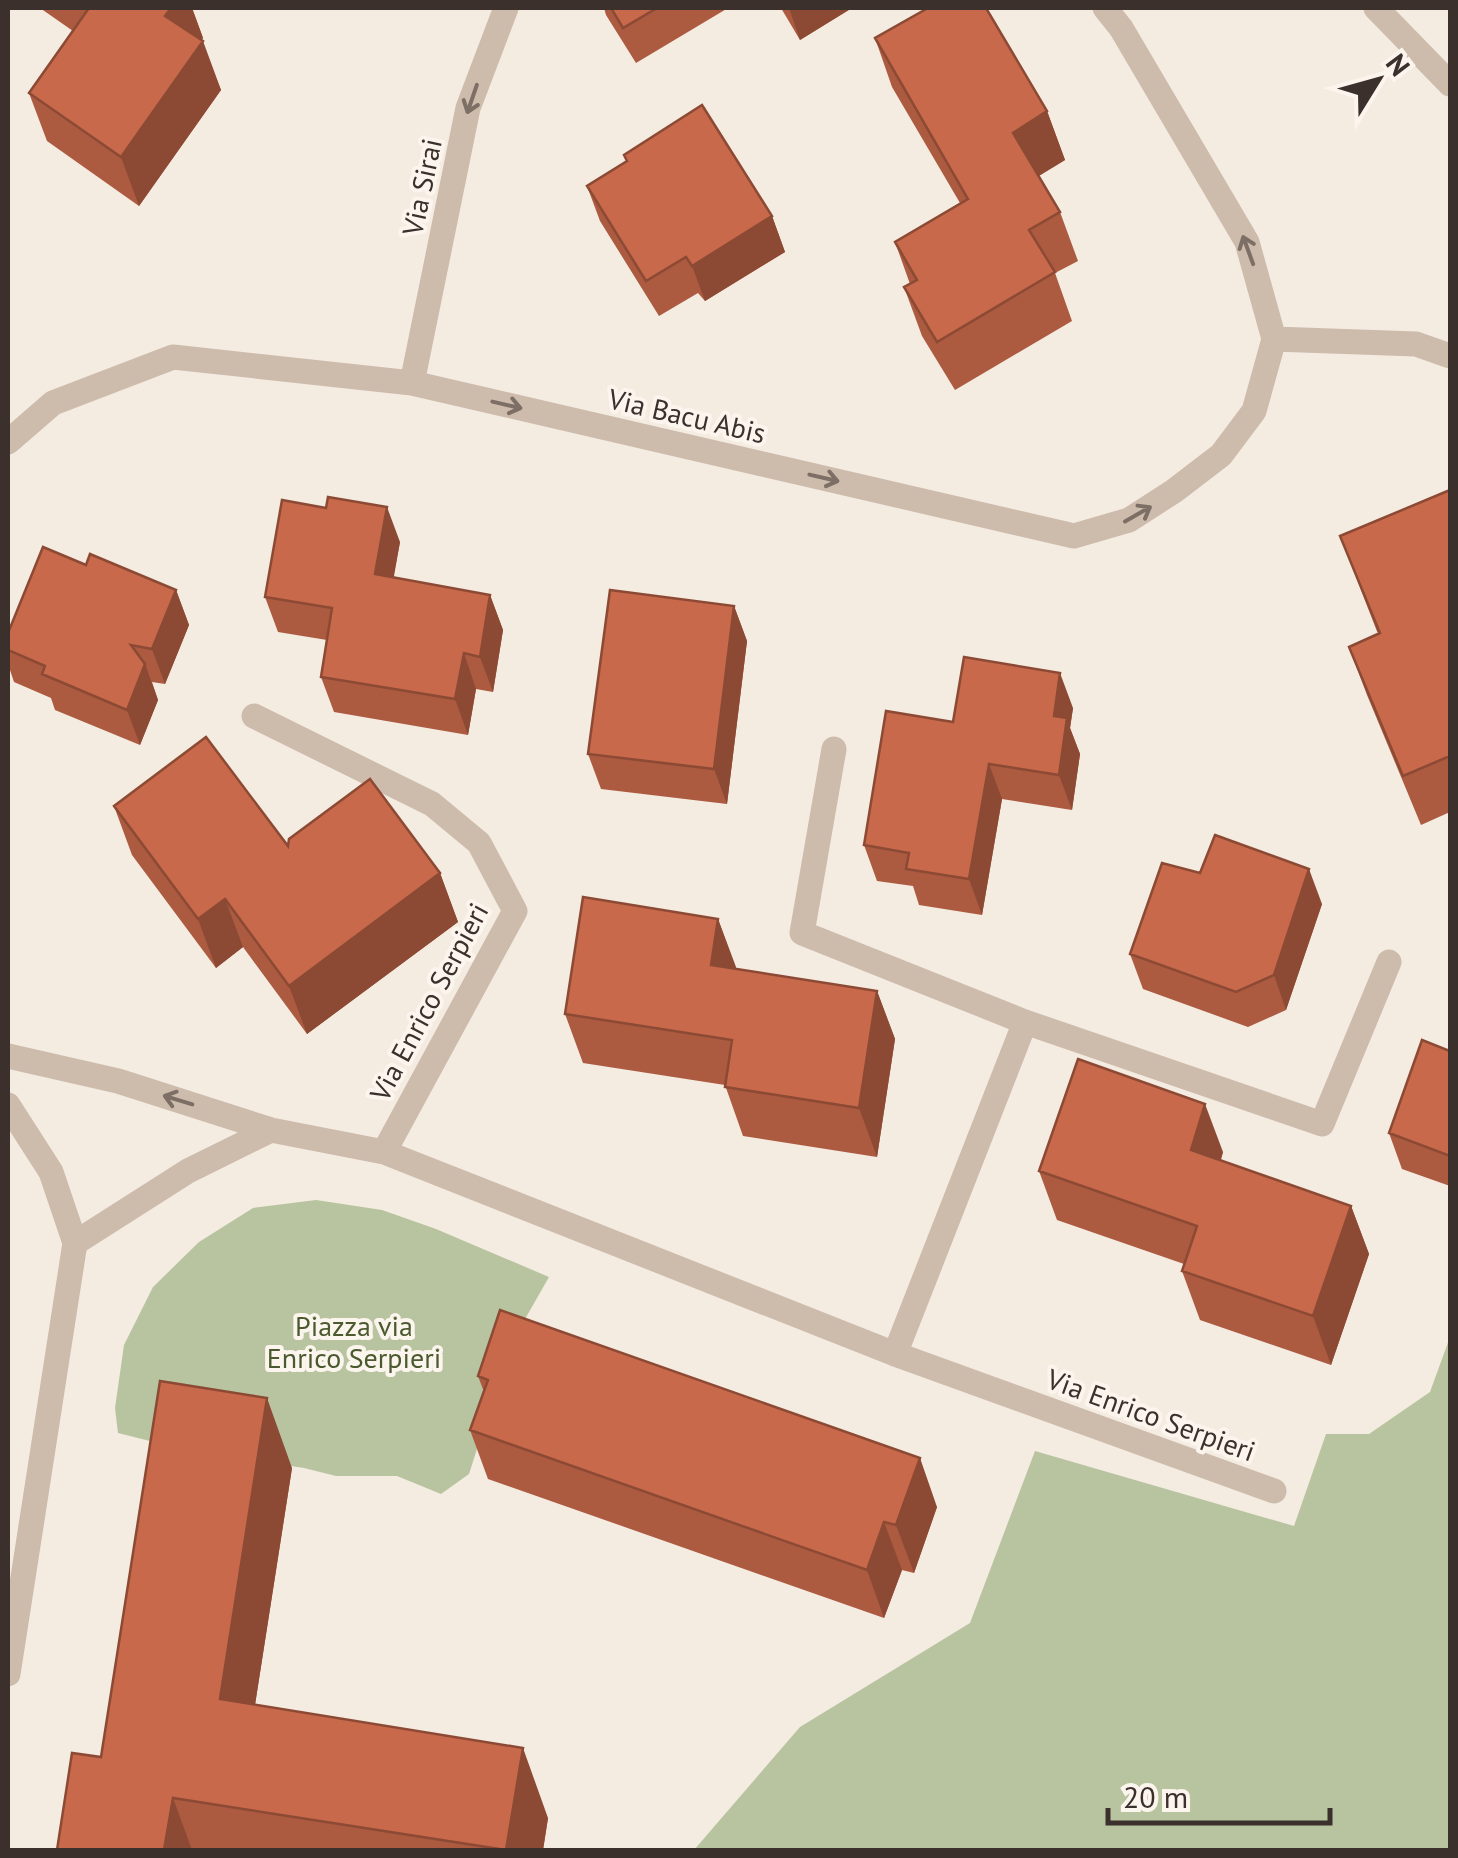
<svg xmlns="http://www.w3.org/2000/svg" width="1458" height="1858" font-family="'PT Sans',sans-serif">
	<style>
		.green { fill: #b8c4a0 }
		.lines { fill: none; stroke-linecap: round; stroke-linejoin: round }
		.minor { stroke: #cdbbac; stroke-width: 25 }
		.wall { fill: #ac5a40 }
		.shaded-wall { fill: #8c4a34 }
		.building { fill: #c8694b; stroke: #8c4a34; stroke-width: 2.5 }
		.oneway { stroke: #7d6f65 }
		.labels { text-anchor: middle; stroke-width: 8; stroke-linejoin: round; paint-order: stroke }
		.street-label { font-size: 28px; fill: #3b302b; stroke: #fbf5ee }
		.park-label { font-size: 28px; fill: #4a5a2e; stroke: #fbf5ee }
	</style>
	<rect width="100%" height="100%" fill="#f4ebe1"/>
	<!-- green -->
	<path class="green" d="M 316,1200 L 382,1210 L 436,1229 L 549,1277 L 525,1319 L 492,1402 L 469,1474 L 441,1494 L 397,1476 L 336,1476 L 304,1468 L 186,1450 L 118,1433 L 115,1408 L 124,1345 L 153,1287 L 199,1242 L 253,1208 Z
		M 1450,1337 L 1450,1850 L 694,1850 L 800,1727 L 970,1623 L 1035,1451 L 1294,1526 L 1326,1434 L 1369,1434 L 1430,1392 Z"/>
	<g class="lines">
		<!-- minor -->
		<path class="minor" d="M 1376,8 L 1450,84
			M 1274,339 L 1416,344 L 1450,356
			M 412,383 L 468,108 L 506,8
			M 8,442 L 53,403 L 173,357 L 412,383 L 1074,536 L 1129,520 L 1174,491 L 1221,455 L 1254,411 L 1274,339 L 1247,242 L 1121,28 L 1105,8
			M 254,716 L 432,804 L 479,843 L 515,911 L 384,1152
			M 834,749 L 802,933 L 1025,1022 L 1322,1124 L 1389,962
			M 8,1056 L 118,1081 L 271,1130 L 384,1152 L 895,1354 L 1274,1491
			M 8,1105 L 51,1172 L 75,1243 L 8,1674
			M 75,1243 L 188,1171 L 271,1130
			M 895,1354 L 1025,1022"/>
	</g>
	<!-- wall -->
	<path class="wall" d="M 40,8 L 192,8 L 203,38 L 201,40 L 221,90 L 139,206 L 47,141 L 29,93 L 73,31 Z
		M 604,8 L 728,8 L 636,63 L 606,15 Z
		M 781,8 L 852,8 L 800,40 Z
		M 875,38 L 1047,111 L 1065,160 L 1039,176 L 1060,212 L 1078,261 L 1055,273 L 1072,321 L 955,390 L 922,336 L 904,287 L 910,284 L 895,242 L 960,203 L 892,87 Z
		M 624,155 L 772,216 L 785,252 L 705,301 L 698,293 L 659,316 L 600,221 L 587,186 L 626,162 Z
		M 1450,490 L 1450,812 L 1421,825 L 1367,695 L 1349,647 L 1378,634 L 1340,536 Z
		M 400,542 L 393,578 L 490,595 L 503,630 L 493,692 L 476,689 L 468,735 L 334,712 L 321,677 L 327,640 L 278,632 L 265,597 Z
		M 86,565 L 176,590 L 189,625 L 165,684 L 152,682 L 158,700 L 140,745 L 55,710 L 51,698 L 14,682 L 8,664 L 8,633 Z
		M 734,606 L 747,641 L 727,804 L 601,789 L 588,754 Z
		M 1073,708 L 1070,728 L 1080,754 L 1072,810 L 1002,799 L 982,915 L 919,905 L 913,886 L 877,881 L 864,845 L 953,722 Z
		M 114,806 L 288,846 L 440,873 L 458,922 L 307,1034 L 243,947 L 216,968 L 132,855 Z
		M 1322,904 L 1286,1010 L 1248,1027 L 1143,989 L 1130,954 Z
		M 718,919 L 736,969 L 877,991 L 895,1039 L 877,1157 L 743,1136 L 725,1085 L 583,1063 L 565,1014 Z
		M 1450,1051 L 1450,1186 L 1402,1169 L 1389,1133 Z
		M 1223,1152 L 1221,1160 L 1351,1206 L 1369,1254 L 1331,1365 L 1200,1320 L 1182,1271 L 1184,1264 L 1057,1220 L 1039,1171 Z
		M 478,1376 L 937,1507 L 914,1573 L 902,1570 L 884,1618 L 488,1479 L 470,1430 L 484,1392 Z
		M 292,1468 L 255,1705 L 548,1818 L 543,1850 L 57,1850 L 101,1757 Z"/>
	<!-- shaded-wall -->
	<path class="shaded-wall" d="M 171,8 L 192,8 L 203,38 L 183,64 L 165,16 Z
		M 789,8 L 852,8 L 800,40 Z
		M 203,41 L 221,90 L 139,206 L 121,157 Z
		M 1047,111 L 1065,160 L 1030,181 L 1013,133 Z
		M 772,216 L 785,252 L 705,301 L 692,266 Z
		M 387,507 L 400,542 L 388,610 L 375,574 Z
		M 176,590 L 189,625 L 165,684 L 152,649 Z
		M 490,595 L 503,630 L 493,692 L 480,657 Z
		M 734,606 L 747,641 L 727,804 L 714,769 Z
		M 464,653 L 476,689 L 468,735 L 455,699 Z
		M 145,664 L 158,700 L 140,745 L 127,710 Z
		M 1060,673 L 1073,708 L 1070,728 L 1080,754 L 1072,810 L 1059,775 L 1054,716 Z
		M 989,764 L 1002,799 L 982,915 L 969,879 Z
		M 1309,869 L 1322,904 L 1286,1010 L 1274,975 Z
		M 440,873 L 458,922 L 307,1034 L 289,986 Z
		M 225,899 L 243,947 L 216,968 L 198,919 Z
		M 718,919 L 736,967 L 729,1013 L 711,965 Z
		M 877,991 L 895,1039 L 877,1157 L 859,1108 Z
		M 1205,1104 L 1223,1152 L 1208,1198 L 1191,1150 Z
		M 1351,1206 L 1369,1254 L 1331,1365 L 1313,1316 Z
		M 267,1398 L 292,1468 L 245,1769 L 220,1699 Z
		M 920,1458 L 937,1507 L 914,1573 L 896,1525 Z
		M 884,1522 L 902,1570 L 884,1618 L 867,1570 Z
		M 523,1748 L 548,1818 L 543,1850 L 506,1850 Z
		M 173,1798 L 192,1850 L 164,1850 Z"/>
	<!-- building -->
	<path class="building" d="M 89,8 L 171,8 L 165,16 L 203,41 L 121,157 L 29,93 Z
		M 611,8 L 657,8 L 623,28 Z
		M 928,8 L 986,8 L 1047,111 L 1013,133 L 1060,212 L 1029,230 L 1055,272 L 937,342 L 904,287 L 917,280 L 895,242 L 968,199 L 875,38 Z
		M 702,105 L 772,216 L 692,266 L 686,257 L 646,281 L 587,186 L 627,161 L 624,155 Z
		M 1450,490 L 1450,756 L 1403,776 L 1349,647 L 1380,633 L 1340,536 Z
		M 328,497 L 387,507 L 375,574 L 490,595 L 480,657 L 464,653 L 455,699 L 321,677 L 332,608 L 265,597 L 282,500 L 326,508 Z
		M 43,547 L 86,565 L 90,554 L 176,590 L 152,649 L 131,645 L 145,664 L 127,710 L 42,674 L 45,666 L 8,650 L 8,633 Z
		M 610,590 L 734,606 L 714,769 L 588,754 Z
		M 964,657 L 1060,673 L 1054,716 L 1067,718 L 1059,775 L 989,764 L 969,879 L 906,869 L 909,853 L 864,845 L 886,711 L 953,722 Z
		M 206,737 L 288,846 L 289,839 L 370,779 L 440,873 L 289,986 L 225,899 L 198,919 L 114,806 Z
		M 1215,835 L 1309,869 L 1274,975 L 1236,992 L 1130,954 L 1162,863 L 1200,873 Z
		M 583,897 L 718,919 L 711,965 L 877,991 L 859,1108 L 725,1087 L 732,1040 L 565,1014 Z
		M 1422,1040 L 1450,1051 L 1450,1156 L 1389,1133 Z
		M 1078,1059 L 1205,1104 L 1191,1150 L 1351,1206 L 1313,1316 L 1182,1271 L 1197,1226 L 1039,1171 Z
		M 500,1310 L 920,1458 L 896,1525 L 884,1522 L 867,1570 L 470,1430 L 488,1380 L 478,1376 Z
		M 160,1381 L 267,1398 L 220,1699 L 523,1748 L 506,1850 L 173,1798 L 164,1850 L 57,1850 L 72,1753 L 101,1757 Z"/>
	<!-- one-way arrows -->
	<defs><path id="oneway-shaft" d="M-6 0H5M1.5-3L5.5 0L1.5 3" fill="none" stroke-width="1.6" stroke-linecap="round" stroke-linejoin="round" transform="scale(2.5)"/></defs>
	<g class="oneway">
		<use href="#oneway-shaft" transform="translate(472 99) rotate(109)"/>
		<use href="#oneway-shaft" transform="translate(1248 250) rotate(-110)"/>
		<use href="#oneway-shaft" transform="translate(507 405) rotate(13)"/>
		<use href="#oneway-shaft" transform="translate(824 478) rotate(13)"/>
		<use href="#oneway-shaft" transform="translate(1138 514) rotate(-30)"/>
		<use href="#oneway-shaft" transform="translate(178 1100) rotate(-163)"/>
	</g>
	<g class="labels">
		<!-- street labels -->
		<g class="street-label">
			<text transform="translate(422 187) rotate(-78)" y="10">Via Sirai</text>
			<text transform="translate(687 416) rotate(13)" y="10">Via Bacu Abis</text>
			<text transform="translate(429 1002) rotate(-62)" y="10">Via Enrico Serpieri</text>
			<text transform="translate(1151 1415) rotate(20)" y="10">Via Enrico Serpieri</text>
		</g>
		<!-- park labels -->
		<g class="park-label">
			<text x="354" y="1336">Piazza via<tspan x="354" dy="32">Enrico Serpieri</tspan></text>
		</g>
	</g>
	<!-- border -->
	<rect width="1458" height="1858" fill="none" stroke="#3b302b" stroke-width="20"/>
	<!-- north arrow -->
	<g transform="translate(1378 80) rotate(53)" stroke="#fbf5ee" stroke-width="8" paint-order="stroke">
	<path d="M0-8L18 38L0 25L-18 38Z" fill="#3b302b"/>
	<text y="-15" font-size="28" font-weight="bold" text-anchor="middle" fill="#3b302b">N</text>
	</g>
	<!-- scale -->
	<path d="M1108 1808v15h222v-15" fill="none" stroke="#3b302b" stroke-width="5"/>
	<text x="1123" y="1808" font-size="30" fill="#3b302b" stroke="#fbf5ee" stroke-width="8" paint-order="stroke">20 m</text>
</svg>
